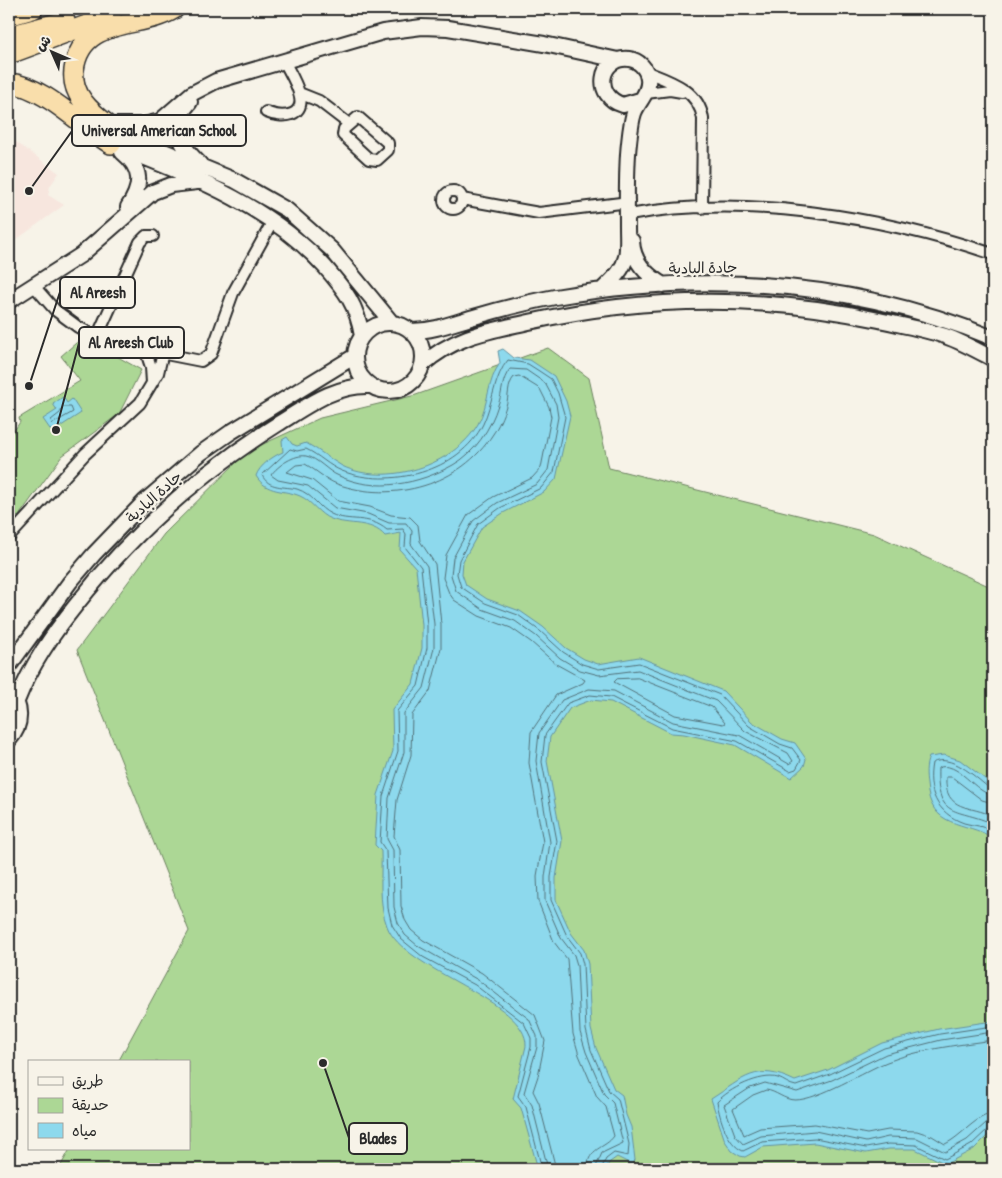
<svg xmlns="http://www.w3.org/2000/svg" width="1002" height="1178" font-family="'Patrick Hand','Playpen Sans Arabic',sans-serif">
	<style>
		.built { fill: #f7e6de }
		.green { fill: #acd795; stroke: #6c8160 }
		.water { fill: #8dd9ed; stroke: #66939f }
		.lines { fill: none; stroke-linecap: round; stroke-linejoin: round }
		.shore { stroke: #527179; stroke-width: 1 }
		.street-casing { stroke: #2b2b2b; stroke-width: 14 }
		.secondary-casing { stroke: #2b2b2b; stroke-width: 18 }
		.highway-casing { stroke: #2b2b2b; stroke-width: 22 }
		.street { stroke: #f7f3e8; stroke-width: 10 }
		.secondary { stroke: #f7f3e8; stroke-width: 14 }
		.highway { stroke: #f9deab; stroke-width: 19 }
		.labels { text-anchor: middle; stroke-width: 5; stroke-linejoin: round; paint-order: stroke }
		.street-label { font-size: 15px; fill: #2b2b2b; stroke: #f7f3e8 }
		.leader { fill: none; stroke: #2b2b2b; stroke-width: 2 }
		.callout-dot { fill: #2b2b2b; stroke: #f7f3e8; stroke-width: 2 }
		.callout { fill: #f7f3e8; stroke: #2b2b2b; stroke-width: 2 }
		.callout-label { font-size: 16px; text-anchor: middle; font-weight: bold; fill: #2b2b2b }
	</style>
	<rect width="100%" height="100%" fill="#f7f3e8"/>
	<filter id="ink" filterUnits="userSpaceOnUse"><feTurbulence type="fractalNoise" baseFrequency=".02" numOctaves="2"/><feDisplacementMap in="SourceGraphic" scale="10" xChannelSelector="R" yChannelSelector="G"/><feConvolveMatrix kernelMatrix="1 2 1 2 8 2 1 2 1" color-interpolation-filters="sRGB"/></filter>
	<g filter="url(#ink)">
		<!-- built -->
		<path class="built" d="M 9,137 L 59,173 L 50,186 L 48,195 L 64,205 L 9,245 Z"/>
		<!-- green -->
		<path class="green" d="M 83,337 L 141,370 L 119,414 L 62,456 L 18,517 L 9,510 L 9,438 L 20,422 L 19,418 L 80,381 L 61,356 Z
			M 548,348 L 589,378 L 609,468 L 874,534 L 993,588 L 993,1169 L 59,1169 L 70,1149 L 189,1149 L 189,1062 L 118,1062 L 189,931 L 77,650 L 164,534 L 248,451 L 320,418 L 416,395 Z"/>
		<!-- water -->
		<path class="water" d="M 503,349 L 514,358 L 530,360 L 554,376 L 566,401 L 570,416 L 556,479 L 544,492 L 503,513 L 482,527 L 463,561 L 462,574 L 466,585 L 487,599 L 520,611 L 543,627 L 566,648 L 584,659 L 598,664 L 639,657 L 723,691 L 752,722 L 782,739 L 795,743 L 806,759 L 804,766 L 791,778 L 735,745 L 684,734 L 671,733 L 611,702 L 591,700 L 570,708 L 550,737 L 547,761 L 562,841 L 556,878 L 556,900 L 571,933 L 584,950 L 588,964 L 591,1029 L 596,1048 L 614,1089 L 622,1095 L 626,1115 L 631,1127 L 635,1160 L 631,1164 L 617,1157 L 610,1162 L 605,1169 L 538,1169 L 521,1108 L 513,1099 L 526,1046 C 528,1000 403,971 387,926 C 378,903 382,876 381,851 L 375,845 L 378,795 L 393,751 L 392,710 L 413,684 L 422,648 L 422,625 L 416,568 L 400,550 L 401,533 L 385,536 C 371,520 349,526 331,519 C 319,515 312,501 300,496 C 284,489 267,494 256,476 C 259,466 273,456 283,452 L 282,440 L 287,437 L 292,444 L 297,446 L 306,443 C 319,450 330,459 342,466 C 386,487 454,466 478,424 C 489,404 487,381 500,363 L 498,351 Z
			M 63,397 L 67,403 L 72,399 L 81,413 L 52,432 L 43,419 L 57,410 L 53,404 Z
			M 944,755 L 960,760 L 993,785 L 993,838 C 965,820 930,830 927,784 C 926,775 925,766 929,757 Z
			M 993,1021 L 993,1130 L 974,1149 L 946,1164 L 915,1149 L 889,1149 L 866,1153 L 815,1143 L 763,1147 L 745,1157 L 740,1156 L 732,1151 L 725,1141 L 711,1099 C 744,1078 756,1062 795,1081 L 828,1070 L 882,1043 L 939,1029 Z"/>
		<g class="lines">
			<!-- shore -->
			<path class="shore" d="M 63,407 L 71,407 L 73,412 L 52,424 L 51,420 L 60,413 Z
				M 638,678 L 712,707 L 725,723 L 723,724 L 675,715 L 614,682 L 617,679 Z
				M 993,789 L 989,788 C 974,776 951,753 932,763 C 927,790 936,813 964,823 C 975,826 982,825 993,832
				M 993,795 C 975,794 958,759 938,768 C 936,821 958,807 993,824
				M 993,803 L 982,800 L 952,777 L 946,777 C 944,812 971,805 993,816
				M 993,1026 L 940,1034 L 884,1048 L 830,1074 L 796,1086 C 789,1085 784,1080 778,1078 C 761,1073 728,1089 717,1102 C 720,1119 727,1144 743,1151 L 762,1142 L 815,1138 L 866,1148 L 888,1144 L 916,1145 L 945,1159 L 971,1145 L 988,1129 L 993,1128
				M 993,1032 L 941,1040 L 886,1054 L 832,1080 L 797,1092 L 765,1083 L 750,1088 L 724,1105 L 735,1135 L 743,1144 L 761,1136 L 815,1131 L 866,1142 L 888,1137 L 917,1138 L 945,1152 L 967,1140 L 986,1123 L 993,1121
				M 993,1040 C 958,1045 920,1049 887,1062 C 864,1071 819,1100 795,1100 C 784,1100 776,1091 766,1090 L 753,1095 L 733,1109 L 744,1135 L 760,1128 L 815,1124 L 867,1134 L 888,1130 L 917,1131 L 932,1136 L 945,1144 C 961,1137 977,1114 993,1114
				M 542,1169 L 526,1107 L 518,1096 L 531,1047 L 531,1038 L 524,1023 L 475,985 L 423,957 L 401,939 L 392,925 L 388,908 L 386,851 L 380,842 L 383,796 L 398,751 L 397,711 L 418,686 L 427,648 L 427,625 L 421,567 L 405,547 L 406,534 L 403,529 L 387,530 C 368,514 349,523 331,514 C 318,508 313,494 297,489 C 285,486 268,489 262,475 L 290,449 L 297,451 L 306,449 C 319,455 329,466 342,471 C 389,489 460,472 483,424 C 493,403 494,376 508,360 L 528,364 L 539,371 L 551,379 L 558,393 L 565,417 L 554,472 L 541,488 L 500,508 L 478,524 L 459,560 L 457,574 L 461,587 L 485,603 L 518,615 L 540,631 L 563,652 L 582,664 L 599,669 L 639,663 L 720,695 L 749,726 L 780,744 L 792,748 L 801,760 L 796,769 L 790,771 L 737,741 L 672,728 L 611,697 L 590,695 L 568,703 L 545,735 L 542,762 L 557,841 L 551,877 L 551,900 L 567,936 L 580,953 L 583,964 L 586,1030 L 591,1050 L 609,1091 L 618,1099 L 629,1144 L 628,1156 L 614,1153 L 606,1159 L 601,1169
				M 548,1169 L 532,1105 L 524,1093 L 537,1047 L 537,1036 L 529,1019 L 478,980 L 418,946 L 405,935 L 398,923 L 394,907 L 393,850 L 387,839 L 389,798 L 404,752 L 404,713 L 424,688 L 434,648 L 434,624 L 427,566 L 411,544 L 412,531 L 406,523 L 389,523 L 368,514 L 335,508 L 308,486 L 278,480 L 271,475 C 278,465 295,454 306,456 C 318,458 328,472 339,476 C 376,493 419,484 453,465 C 475,453 491,428 498,405 C 503,392 501,380 510,369 L 526,370 L 545,383 L 556,404 L 558,417 L 548,470 L 537,484 L 497,503 L 473,521 L 453,558 L 451,575 L 456,591 L 482,609 L 515,621 L 536,636 L 560,658 L 580,670 L 599,675 L 638,670 L 716,701 L 745,731 L 788,753 L 793,761 L 789,764 L 739,735 L 673,722 L 614,691 L 589,689 L 562,700 L 539,733 L 536,761 L 550,842 L 545,877 L 545,901 L 561,938 L 574,955 L 577,965 L 580,1032 L 586,1052 L 604,1094 L 613,1103 L 623,1143 L 602,1153 L 595,1169
				M 556,1169 L 539,1103 L 533,1091 L 538,1076 L 545,1041 L 535,1015 L 482,973 L 423,940 L 411,930 L 405,920 L 401,906 L 400,850 L 394,836 L 397,800 L 411,755 L 412,715 L 430,691 L 441,648 L 441,624 L 435,564 L 420,541 L 418,525 L 410,517 L 391,515 L 370,507 L 338,501 L 312,480 L 287,472 L 296,465 L 305,464 C 316,470 326,480 337,484 C 393,504 461,485 493,434 C 498,427 503,416 506,406 C 509,397 507,385 514,377 L 519,376 L 540,389 L 549,407 L 551,417 L 541,468 L 532,478 L 493,497 L 468,515 L 446,555 L 443,578 L 449,593 L 454,600 L 479,616 L 511,628 L 531,642 L 556,664 L 585,680 L 583,683 L 556,695 L 531,732 L 529,763 L 543,842 L 537,876 L 538,901 L 554,942 L 567,959 L 573,1034 L 579,1055 L 597,1097 L 606,1107 L 614,1136 C 605,1149 588,1147 587,1169"/>
			<!-- street casing -->
			<g class="street-casing">
				<path id="street" d="M 647,72 C 670,81 699,90 703,119 L 702,208
					M 299,93 L 319,101 L 349,124
					M 646,93 L 670,90 L 682,92
					M 266,112 C 282,119 307,117 299,93 C 296,82 289,71 284,61
					M 358,117 L 388,143 L 388,150 L 377,160 L 369,159 L 343,135 L 344,129 Z
					M444 200a9 9 0 1 1 18 0a9 9 0 1 1-18 0Z
					M 462,199 L 539,213 L 629,202
					M 629,215 C 744,193 883,217 993,254
					M 34,286 L 55,310 L 78,327 L 97,337 L 120,345 L 201,361 L 211,354 L 233,293 L 273,221
					M 97,337 L 140,242 L 146,236 L 153,236
					M 145,349 L 151,367 L 152,383
					M 9,537 L 85,454 L 140,403 L 158,373 L 163,352"/>
			</g>
			<!-- secondary casing -->
			<g class="secondary-casing">
				<path id="secondary" d="M 190,102 C 168,127 179,144 200,164
					M 108,125 L 144,125 L 160,121 L 191,94 L 216,81 L 383,32 L 422,27 L 448,28 L 544,44 L 618,60
					M 111,126 L 142,142 L 234,180 L 287,210 L 332,250 L 392,323
					M 111,144 C 188,175 268,204 325,267 C 345,290 357,305 362,336
					M 122,152 C 143,169 142,186 128,207
					M 632,241 C 633,262 646,274 663,285
					M 602,290 C 612,280 623,271 626,257 C 628,247 627,236 627,226 C 627,201 626,168 629,143 C 630,134 631,122 634,113 C 638,102 650,92 648,79 C 647,69 639,60 629,59 C 599,56 593,97 623,105 L 640,100
					M 9,301 L 81,255 L 153,192 L 171,185 L 197,182
					M355 357a34 34 0 1 1 68 0a34 34 0 1 1-68 0Z
					M 412,331 C 434,331 453,323 474,317 C 501,309 528,302 555,297 C 704,271 852,280 993,338
					M 422,365 C 454,336 489,331 529,322 C 645,296 763,295 879,320 C 901,325 924,329 945,336 C 962,342 978,351 993,359
					M 9,666 L 70,582 L 94,554 L 145,501 L 201,453 L 231,432 L 355,356
					M 9,690 C 22,705 23,725 9,740
					M 17,701 C 31,665 52,635 76,605 C 133,532 200,473 278,424 C 307,406 336,384 371,386"/>
			</g>
			<!-- highway casing -->
			<g class="highway-casing">
				<path id="highway" d="M 9,16 L 33,9
					M 9,36 L 65,21
					M 9,54 L 111,16
					M 9,83 C 44,86 81,126 111,144
					M 108,125 C 90,111 71,95 74,70 C 81,15 141,30 174,9"/>
			</g>
			<!-- street -->
			<use href="#street" class="street"/>
			<!-- secondary -->
			<use href="#secondary" class="secondary"/>
			<!-- highway -->
			<use href="#highway" class="highway"/>
		</g>
	</g>
	<g class="labels">
		<!-- street labels -->
		<g class="street-label">
			<text transform="translate(703 268) rotate(-1)" y="5">جادة البادية</text>
			<text transform="translate(154 497) rotate(-42)" y="5">جادة البادية</text>
		</g>
	</g>
	<!-- callouts -->
	<path class="leader" d="M29 191L72 131M29 386L60 292M56 430L79 343M323 1063L349 1138"/>
	<g class="callout-dot">
		<circle cx="29" cy="191" r="5"/>
		<circle cx="29" cy="386" r="5"/>
		<circle cx="56" cy="430" r="5"/>
		<circle cx="323" cy="1063" r="5"/>
	</g>
	<g class="callout">
		<rect x="72" y="115" width="174" height="31" rx="5"/>
		<rect x="60" y="277" width="75" height="31" rx="5"/>
		<rect x="79" y="327" width="105" height="31" rx="5"/>
		<rect x="349" y="1123" width="58" height="31" rx="5"/>
	</g>
	<g class="callout-label">
		<text x="159" y="136">Universal American School</text>
		<text x="98" y="298">Al Areesh</text>
		<text x="131" y="348">Al Areesh Club</text>
		<text x="378" y="1144">Blades</text>
	</g>
	<!-- margin -->
	<rect width="1002" height="1178" fill="none" stroke="#f7f3e8" stroke-width="30"/>
	<rect x="15" y="15" width="972" height="1148" fill="none" stroke="#2b2b2b" stroke-width="2" filter="url(#ink)"/>
	<!-- legend -->
	<rect x="28" y="1060" width="162" height="90" fill="#f7f3e8" stroke="#a5a39c"/>
	<rect x="38" y="1077" width="25" height="8" fill="#f7f3e8" stroke="#a5a39c"/>
	<text x="72" y="1086" font-size="15" fill="#2b2b2b">طريق</text>
	<rect x="38" y="1098" width="25" height="15" fill="#acd795" stroke="#a5a39c"/>
	<text x="72" y="1110" font-size="15" fill="#2b2b2b">حديقة</text>
	<rect x="38" y="1123" width="25" height="15" fill="#8dd9ed" stroke="#a5a39c"/>
	<text x="72" y="1136" font-size="15" fill="#2b2b2b">مياه</text>
	<!-- north arrow -->
	<g transform="translate(52 52) rotate(315)" stroke="#f7f3e8" stroke-width="4" paint-order="stroke">
	<path d="M0-4L9 19L0 12L-9 19Z" fill="#2b2b2b"/>
	<text y="-8" font-size="14" font-weight="bold" text-anchor="middle" fill="#2b2b2b">ش</text>
	</g>
</svg>
